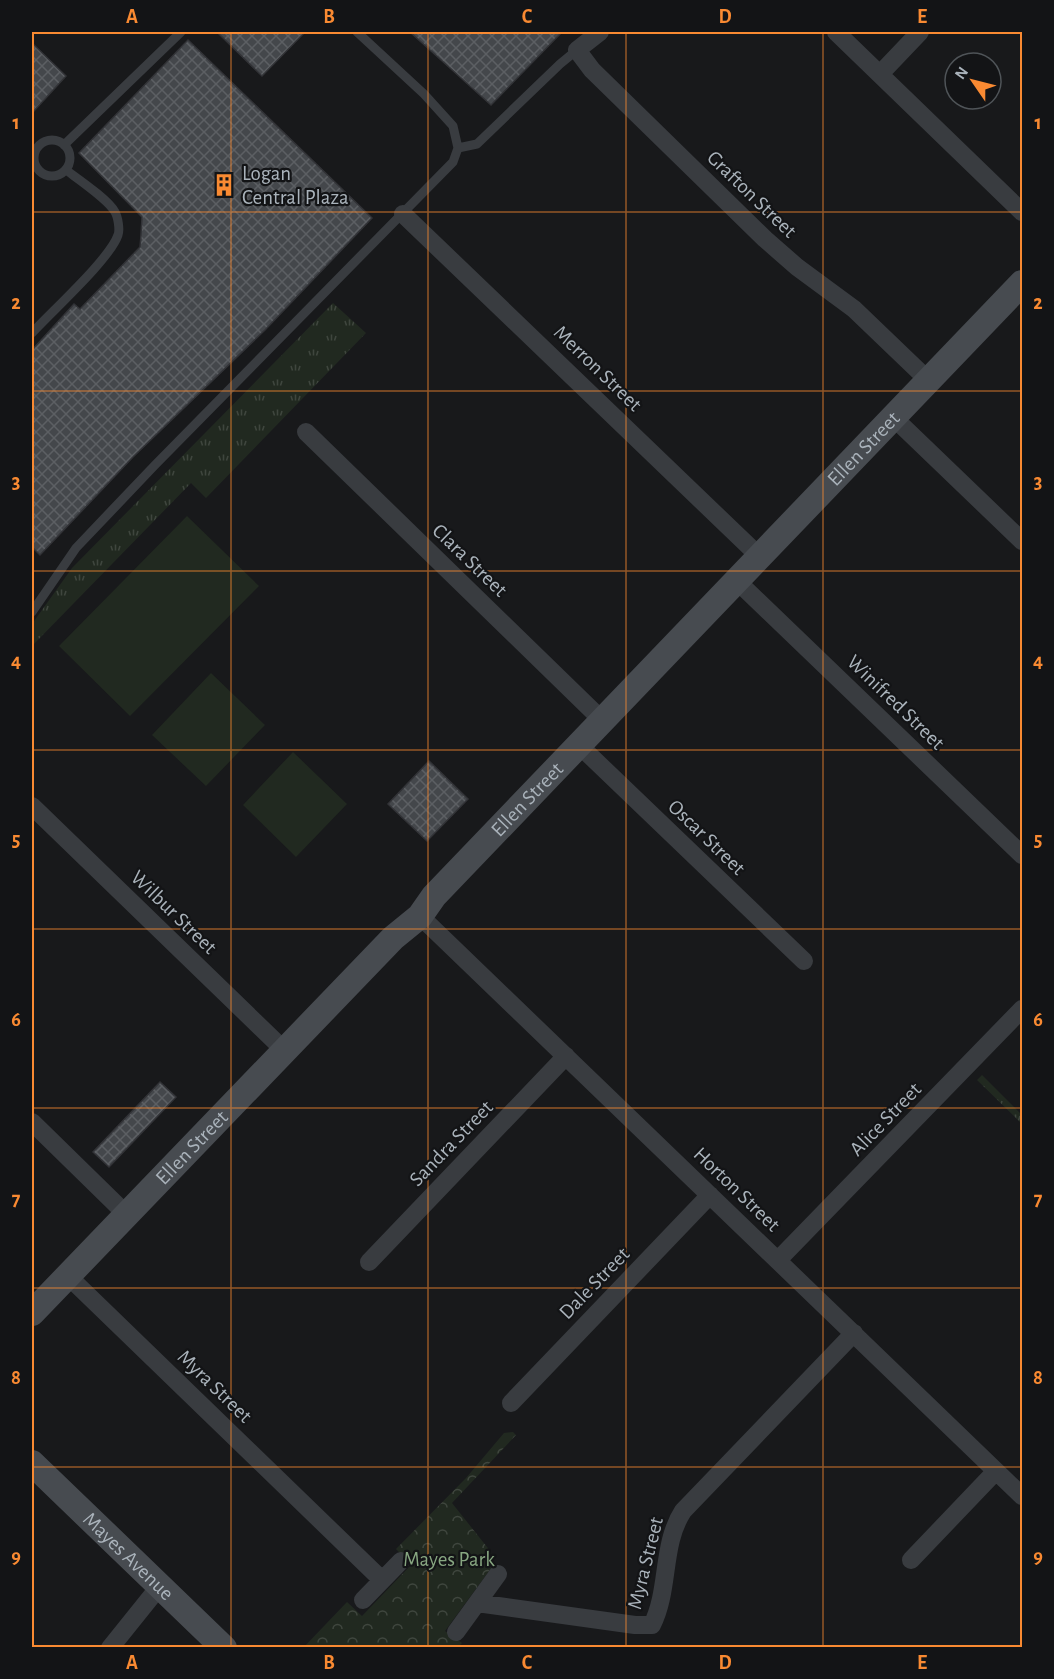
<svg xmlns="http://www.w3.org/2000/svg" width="1054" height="1679" font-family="'Alegreya Sans',sans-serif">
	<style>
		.grass { fill: url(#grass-tufts) }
		.park { fill: url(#park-crowns) }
		.garden { fill: #212920 }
		.building { fill: url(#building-cross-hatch); stroke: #323337; stroke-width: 1.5 }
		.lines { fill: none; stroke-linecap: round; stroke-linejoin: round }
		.lane { stroke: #393c40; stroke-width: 9 }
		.street { stroke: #393c40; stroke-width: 18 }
		.secondary { stroke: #474b50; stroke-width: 26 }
		.grid { fill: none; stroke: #f98a32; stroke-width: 1.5; stroke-opacity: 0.55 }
		.labels { text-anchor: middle; stroke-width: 4.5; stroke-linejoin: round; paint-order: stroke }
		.poi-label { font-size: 21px; fill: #aab3bb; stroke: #131416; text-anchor: start }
		.street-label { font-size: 21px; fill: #aab3bb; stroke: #131416 }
		.park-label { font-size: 21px; fill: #87a681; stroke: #131416 }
		.neatline { fill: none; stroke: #f98a32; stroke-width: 2 }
		.grid-label { font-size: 20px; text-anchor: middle; font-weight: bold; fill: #f98a32 }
	</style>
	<defs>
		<pattern id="grass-tufts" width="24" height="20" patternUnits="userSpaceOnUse" patternTransform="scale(1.5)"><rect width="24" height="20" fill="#212920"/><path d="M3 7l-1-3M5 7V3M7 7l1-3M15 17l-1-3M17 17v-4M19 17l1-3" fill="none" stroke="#3f463e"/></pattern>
		<pattern id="park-crowns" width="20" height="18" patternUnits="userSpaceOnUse" patternTransform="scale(1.5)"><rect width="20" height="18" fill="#212920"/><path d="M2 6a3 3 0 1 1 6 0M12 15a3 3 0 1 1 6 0" fill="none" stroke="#3f463e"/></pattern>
		<pattern id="building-cross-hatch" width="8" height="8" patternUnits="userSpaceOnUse" patternTransform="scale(1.5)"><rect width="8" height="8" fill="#44474b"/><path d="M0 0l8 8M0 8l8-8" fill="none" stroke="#5c5f63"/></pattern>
	</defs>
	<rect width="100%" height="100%" fill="#18191b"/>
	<!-- grass -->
	<path class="grass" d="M 333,303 L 366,333 L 206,498 L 191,483 L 34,644 L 32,642 L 32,624 L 72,568 Z
		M 982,1075 L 1022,1115 L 1022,1124 L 977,1080 Z"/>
	<!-- park -->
	<path class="park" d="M 513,1432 L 516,1435 L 452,1503 L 491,1552 L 492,1567 L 445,1631 L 462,1643 L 458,1647 L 303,1648 L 347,1602 L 362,1616 L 411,1565 L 396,1549 L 466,1478 L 504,1433 Z"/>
	<!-- garden -->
	<path class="garden" d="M 187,516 L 259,586 L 130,716 L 59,646 Z
		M 211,673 L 265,725 L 206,786 L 152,735 Z
		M 293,752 L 347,804 L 296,857 L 243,805 Z"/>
	<!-- building -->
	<path class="building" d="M 217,32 L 305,32 L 262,76 Z
		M 410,32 L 562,32 L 491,105 Z
		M 188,40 L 372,218 L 265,330 L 133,457 L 40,555 L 32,547 L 32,350 L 74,304 L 80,309 L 140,247 L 141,235 L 142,217 L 79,153 Z
		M 32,43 L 66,76 L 32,113 Z
		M 429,761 L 468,799 L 427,841 L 388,804 Z
		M 160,1082 L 176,1097 L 109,1167 L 93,1152 Z"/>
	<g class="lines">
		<!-- lane -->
		<path class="lane" d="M34 158a18 18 0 1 1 36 0a18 18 0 1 1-36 0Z
			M 64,145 L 181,32
			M 458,148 L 477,144 L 560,64 L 577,50
			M 32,333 C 51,312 110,259 118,235 C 120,230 118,217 115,212 C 109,200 78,179 66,170
			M 32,612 L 76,548 L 155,465 L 453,162 L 458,148 L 453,126 L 424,94 L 357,32"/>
		<!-- street -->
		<path class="street" d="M 600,32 L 577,50 L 592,70 L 765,239 L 797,267 L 854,309 L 928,380
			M 836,32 L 1022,212
			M 880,74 L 920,32
			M 403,214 L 759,556
			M 893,417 L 1022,541
			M 306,432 L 602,720
			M 737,581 L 1022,855
			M 579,745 L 804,961
			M 32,806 L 284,1050
			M 420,916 L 1022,1496
			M 32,1122 L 126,1214
			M 779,1259 L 1022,1009
			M 369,1262 L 566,1056
			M 67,1275 L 382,1580
			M 511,1403 L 710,1195
			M 911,1560 L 996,1471
			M 363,1600 L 401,1561
			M 477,1603 L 635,1625 L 652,1625 C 670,1589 661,1545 683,1511 L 854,1333
			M 456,1632 L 498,1574
			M 110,1648 L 159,1587"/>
		<!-- secondary -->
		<g class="secondary">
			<path id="s1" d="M 32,1313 L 393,938 L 420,916 L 434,896 L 1022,283"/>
			<path id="s2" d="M 32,1463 L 224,1648"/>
		</g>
	</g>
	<!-- grid -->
	<path class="grid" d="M 231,32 L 231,1648M 428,32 L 428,1648M 626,32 L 626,1648M 823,32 L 823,1648M 32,212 L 1022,212M 32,391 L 1022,391M 32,571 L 1022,571M 32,750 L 1022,750M 32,929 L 1022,929M 32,1108 L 1022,1108M 32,1288 L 1022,1288M 32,1467 L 1022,1467"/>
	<!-- icons -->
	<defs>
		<g id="building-bare" transform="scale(1.8)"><path d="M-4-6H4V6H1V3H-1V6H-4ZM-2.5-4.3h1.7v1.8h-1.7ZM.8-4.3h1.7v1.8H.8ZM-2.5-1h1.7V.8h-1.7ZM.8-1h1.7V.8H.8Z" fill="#f98a32" stroke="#131416" stroke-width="2.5" paint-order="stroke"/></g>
	</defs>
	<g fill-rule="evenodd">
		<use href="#building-bare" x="224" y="185"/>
	</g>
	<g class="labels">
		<!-- poi labels -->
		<g class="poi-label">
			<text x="242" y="180">Logan<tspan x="242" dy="24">Central Plaza</tspan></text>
		</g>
		<!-- street labels -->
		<g class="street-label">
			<text transform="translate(752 194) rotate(44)" y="7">Grafton Street</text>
			<text transform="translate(598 368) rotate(44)" y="7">Merron Street</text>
			<text dy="7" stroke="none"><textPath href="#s1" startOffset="1200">Ellen Street</textPath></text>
			<text transform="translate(470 560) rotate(44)" y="7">Clara Street</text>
			<text transform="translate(896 702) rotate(44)" y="7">Winifred Street</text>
			<text dy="7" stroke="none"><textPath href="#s1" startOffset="714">Ellen Street</textPath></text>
			<text transform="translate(707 837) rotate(44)" y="7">Oscar Street</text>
			<text transform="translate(174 912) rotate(44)" y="7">Wilbur Street</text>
			<text transform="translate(885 1119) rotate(-46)" y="7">Alice Street</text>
			<text transform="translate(451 1143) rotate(-46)" y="7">Sandra Street</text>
			<text dy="7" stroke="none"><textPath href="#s1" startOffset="230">Ellen Street</textPath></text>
			<text transform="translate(737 1189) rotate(44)" y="7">Horton Street</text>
			<text transform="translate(594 1283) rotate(-46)" y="7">Dale Street</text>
			<text transform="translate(215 1386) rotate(44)" y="7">Myra Street</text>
			<text dy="7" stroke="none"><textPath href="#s2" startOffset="134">Mayes Avenue</textPath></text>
			<text transform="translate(645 1563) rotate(-76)" y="7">Myra Street</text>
		</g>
		<!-- park labels -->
		<g class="park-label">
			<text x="449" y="1566">Mayes Park</text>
		</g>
	</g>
	<!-- border -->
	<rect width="1054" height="1679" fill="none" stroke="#131416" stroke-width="66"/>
	<!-- north arrow -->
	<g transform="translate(973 81) rotate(305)"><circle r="28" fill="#131416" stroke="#4f5458" stroke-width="1.5"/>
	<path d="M0-4.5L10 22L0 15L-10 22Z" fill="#f98a32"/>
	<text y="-9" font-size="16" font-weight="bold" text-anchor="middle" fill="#aab3bb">N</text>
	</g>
	<rect x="33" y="33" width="988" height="1613" class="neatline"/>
	<g class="grid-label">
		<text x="132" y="23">A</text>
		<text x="329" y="23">B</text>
		<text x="527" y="23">C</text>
		<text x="725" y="23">D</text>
		<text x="922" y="23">E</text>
		<text x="16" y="129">1</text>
		<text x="1038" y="129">1</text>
		<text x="16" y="309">2</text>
		<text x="1038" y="309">2</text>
		<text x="16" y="488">3</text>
		<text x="1038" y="488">3</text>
		<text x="16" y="667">4</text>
		<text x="1038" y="667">4</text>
		<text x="16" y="846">5</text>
		<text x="1038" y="846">5</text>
		<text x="16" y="1026">6</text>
		<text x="1038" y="1026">6</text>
		<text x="16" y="1205">7</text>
		<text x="1038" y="1205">7</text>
		<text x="16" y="1384">8</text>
		<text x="1038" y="1384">8</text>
		<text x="16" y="1563">9</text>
		<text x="1038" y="1563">9</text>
		<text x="132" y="1669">A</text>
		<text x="329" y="1669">B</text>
		<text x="527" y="1669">C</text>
		<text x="725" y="1669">D</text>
		<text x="922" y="1669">E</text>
	</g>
</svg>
